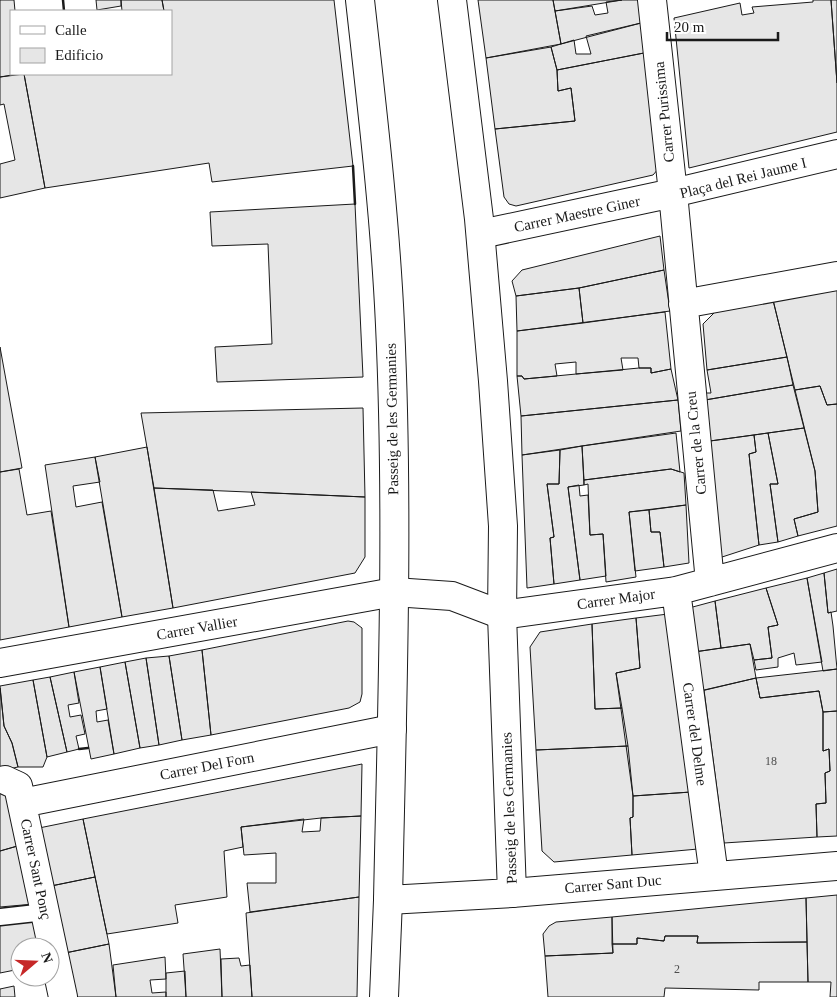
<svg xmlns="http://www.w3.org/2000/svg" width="837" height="997" font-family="'Times New Roman',serif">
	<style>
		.building { fill: #e6e6e6; stroke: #1a1a1a }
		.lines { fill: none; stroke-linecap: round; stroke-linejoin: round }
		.lane-casing { stroke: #1a1a1a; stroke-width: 19 }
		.street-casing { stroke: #1a1a1a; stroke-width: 30 }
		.secondary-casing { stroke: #1a1a1a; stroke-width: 30 }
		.lane { stroke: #fff; stroke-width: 16 }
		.street { stroke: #fff; stroke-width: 28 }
		.secondary { stroke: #fff; stroke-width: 28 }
		.wall { stroke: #1a1a1a; stroke-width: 2.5 }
		.labels { text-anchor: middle; stroke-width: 4; stroke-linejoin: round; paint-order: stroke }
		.number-label { font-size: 12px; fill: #4d4d4d }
		.street-label { font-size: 15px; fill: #1a1a1a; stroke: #fff }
	</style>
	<rect width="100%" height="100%" fill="#fff"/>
	<!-- building -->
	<path class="building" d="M 0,0 L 14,0 L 15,11 L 11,11 L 11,74 L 18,74 L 0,77 Z
		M 96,0 L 121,0 L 121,6 L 97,10 Z
		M 121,0 L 162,0 L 164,11 L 122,11 Z
		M 162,0 L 334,0 L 353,166 L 212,182 L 209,163 L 45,188 L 24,74 L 171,74 L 171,11 L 164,11 Z
		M 478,0 L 553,0 L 561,44 L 486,58 Z
		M 553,0 L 622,0 L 555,11 Z
		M 622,0 L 645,0 L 645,22 L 561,44 L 555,11 L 592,6 L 595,15 L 608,13 L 606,2 Z
		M 813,0 L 831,0 L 837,83 L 837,132 L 689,168 L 674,18 L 740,3 L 742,15 L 754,13 L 752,7 L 813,2 Z
		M 831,0 L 837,0 L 837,83 Z
		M 645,22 L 649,52 L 557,70 L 551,47 L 574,40 L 576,54 L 591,54 L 586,36 Z
		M 551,47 L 557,70 L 558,91 L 571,88 L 575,121 L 495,129 L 486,58 Z
		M 649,52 L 659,168 L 653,175 L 516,206 L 509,204 L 504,197 L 495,129 L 575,121 L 571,88 L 558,91 L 557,70 Z
		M 24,74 L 45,188 L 0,198 L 0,164 L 15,160 L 4,104 L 0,105 L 0,77 Z
		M 355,204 L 363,377 L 217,382 L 215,347 L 272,344 L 268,244 L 212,246 L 210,212 Z
		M 660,236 L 664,270 L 579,288 L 516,296 L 512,281 L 522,270 Z
		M 664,270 L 670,311 L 583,323 L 579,288 Z
		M 579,288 L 583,323 L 517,331 L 516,296 Z
		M 837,290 L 837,404 L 827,405 L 820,386 L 795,390 L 773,300 Z
		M 773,300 L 787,357 L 707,370 L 703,324 L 715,312 Z
		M 665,312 L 671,369 L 651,373 L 651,368 L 639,368 L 638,358 L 621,358 L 623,370 L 576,374 L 576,362 L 555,364 L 557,376 L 524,379 L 522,376 L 517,376 L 517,331 Z
		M 0,347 L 22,468 L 0,472 Z
		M 787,357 L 793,385 L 705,400 L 704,393 L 711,393 L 707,370 Z
		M 639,368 L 651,368 L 651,373 L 671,369 L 678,400 L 521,416 L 517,376 L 522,376 L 524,379 Z
		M 793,385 L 804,428 L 710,441 L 705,400 Z
		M 820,386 L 827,405 L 837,404 L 837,526 L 798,536 L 794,519 L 818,512 L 815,471 L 795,390 Z
		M 678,400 L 681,431 L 522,455 L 521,416 Z
		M 363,408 L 365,497 L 154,488 L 141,413 Z
		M 804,428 L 815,471 L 818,512 L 794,519 L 798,536 L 778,542 L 770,484 L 778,484 L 768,433 Z
		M 676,433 L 680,472 L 671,469 L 584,480 L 582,446 Z
		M 768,433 L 778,484 L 770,484 L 778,542 L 759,545 L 749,454 L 756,452 L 754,435 Z
		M 754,435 L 756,452 L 749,454 L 759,545 L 719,558 L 710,441 Z
		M 582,446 L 584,485 L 568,487 L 580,580 L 554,584 L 550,538 L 554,537 L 547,484 L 559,484 L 560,450 Z
		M 147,447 L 173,608 L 122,617 L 95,457 Z
		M 560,450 L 559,484 L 547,484 L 554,537 L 550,538 L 554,584 L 527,588 L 522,455 Z
		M 95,457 L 100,482 L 73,486 L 76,507 L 102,502 L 122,617 L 69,627 L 45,465 Z
		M 19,469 L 27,515 L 51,511 L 69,627 L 0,640 L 0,472 Z
		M 671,469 L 684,473 L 686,505 L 629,512 L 636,577 L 606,582 L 603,534 L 590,535 L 588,484 L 584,485 L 584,480 Z
		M 579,485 L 580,496 L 588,495 L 590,535 L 603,534 L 606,576 L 580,580 L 568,487 Z
		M 154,488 L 213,490 L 218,511 L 255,505 L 251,492 L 365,497 L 365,557 L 355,573 L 173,608 Z
		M 686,505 L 689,563 L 664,567 L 660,532 L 651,532 L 649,510 Z
		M 649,510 L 651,532 L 660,532 L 664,567 L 635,571 L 629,512 Z
		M 837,569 L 837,611 L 828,613 L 824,573 Z
		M 824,573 L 828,613 L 831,612 L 833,626 L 837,669 L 823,671 L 807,578 Z
		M 807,578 L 822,662 L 796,665 L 794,653 L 778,658 L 778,667 L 756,670 L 754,660 L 772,658 L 768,627 L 778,625 L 766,588 Z
		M 766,588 L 778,625 L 768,627 L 772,658 L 754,660 L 750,644 L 721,648 L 715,601 Z
		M 715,601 L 721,648 L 694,652 L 689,608 Z
		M 668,614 L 691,792 L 633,796 L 616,673 L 640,668 L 636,618 Z
		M 636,618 L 640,668 L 616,673 L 622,708 L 595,709 L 592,624 Z
		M 348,621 L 354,622 L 362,628 L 362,694 L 360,702 L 349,708 L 211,735 L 202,650 Z
		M 592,624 L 595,709 L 622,708 L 628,746 L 536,750 L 530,647 L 540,632 Z
		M 750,644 L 756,678 L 697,692 L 694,652 Z
		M 202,650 L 211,735 L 182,740 L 169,656 Z
		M 169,656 L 182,740 L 159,745 L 146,658 Z
		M 146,658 L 159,745 L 140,748 L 125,662 Z
		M 125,662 L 140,748 L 114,754 L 100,667 Z
		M 100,667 L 107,709 L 96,711 L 97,722 L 108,720 L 114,754 L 91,759 L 74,672 Z
		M 837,669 L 837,711 L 823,712 L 819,691 L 760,698 L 756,678 Z
		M 74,672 L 79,703 L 68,705 L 70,717 L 81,715 L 85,734 L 76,736 L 79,749 L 67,752 L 50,677 Z
		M 50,677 L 67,752 L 47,757 L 33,680 Z
		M 756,678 L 760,698 L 819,691 L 823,712 L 823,751 L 829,749 L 830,771 L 825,773 L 826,803 L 816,804 L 817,837 L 724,843 L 704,690 Z
		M 33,680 L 47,757 L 43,767 L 18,767 L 12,743 L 4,726 L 0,686 Z
		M 0,688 L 4,726 L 12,743 L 18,767 L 0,771 Z
		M 837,711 L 837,836 L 817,837 L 816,804 L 826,803 L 825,773 L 830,771 L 829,749 L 823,751 L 823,712 Z
		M 628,746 L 633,796 L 633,817 L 630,818 L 632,855 L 554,862 L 542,851 L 536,750 Z
		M 362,764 L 361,816 L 321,818 L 241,827 L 243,847 L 224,851 L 227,897 L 175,905 L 178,923 L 107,934 L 83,819 Z
		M 10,788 L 21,845 L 0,851 L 0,790 Z
		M 691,792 L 698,849 L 632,855 L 630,818 L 633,817 L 633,796 Z
		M 361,816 L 359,897 L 250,912 L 247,883 L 276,883 L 276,853 L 244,855 L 241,827 L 304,819 L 302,832 L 320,831 L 321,818 Z
		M 83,819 L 95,877 L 51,886 L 39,828 Z
		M 21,845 L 34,904 L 0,907 L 0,851 Z
		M 95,877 L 109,944 L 65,953 L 51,886 Z
		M 837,895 L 837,997 L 830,997 L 831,982 L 808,982 L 806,898 Z
		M 359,897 L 357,997 L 252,997 L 246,913 Z
		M 806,898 L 807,942 L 697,943 L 698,936 L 665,936 L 664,941 L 637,938 L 637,944 L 612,944 L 612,917 Z
		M 612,917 L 613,953 L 545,956 L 543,934 L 549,926 L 556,922 Z
		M 38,921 L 44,947 L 20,947 L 20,969 L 0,973 L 0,925 Z
		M 665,936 L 698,936 L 697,943 L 807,942 L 808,982 L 759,982 L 759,990 L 665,988 L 664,997 L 548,997 L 545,956 L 613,953 L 612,944 L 637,944 L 637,938 L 664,941 Z
		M 109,944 L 116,997 L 73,997 L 65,953 Z
		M 220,949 L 222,997 L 186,997 L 183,954 Z
		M 165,957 L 166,979 L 150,980 L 152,993 L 166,992 L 166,997 L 116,997 L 113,965 Z
		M 239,958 L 241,966 L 250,965 L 252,997 L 222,997 L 221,959 Z
		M 185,971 L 186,997 L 166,997 L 166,973 Z
		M 14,986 L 15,997 L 0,997 L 0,989 Z"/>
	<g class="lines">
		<!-- lane casing -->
		<g class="lane-casing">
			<path id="lane" d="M 0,917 L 45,912"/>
		</g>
		<!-- street casing -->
		<g class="street-casing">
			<path id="street" d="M 652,0 L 673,193 L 710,582
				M 481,234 L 673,193 L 837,154
				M 683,304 L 837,276
				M 676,591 L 714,876
				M 0,663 L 394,592 L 452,596 L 502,615 L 676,591 L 837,548
				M 5,780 L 18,786 L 63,997
				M 22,803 L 392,729
				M 512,893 L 837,866
				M 384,997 L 388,900"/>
		</g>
		<!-- secondary casing -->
		<g class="secondary-casing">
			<path id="secondary" d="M 360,0 C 372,108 385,216 390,325 C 399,516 392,708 388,900 L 512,893 L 502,615 L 503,526 L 493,381 L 479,219 L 452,0"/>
		</g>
		<!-- lane -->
		<use href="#lane" class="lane"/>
		<!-- street -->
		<use href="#street" class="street"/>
		<!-- secondary -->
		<use href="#secondary" class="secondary"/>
		<!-- wall -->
		<path class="wall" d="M 63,0 L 64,11
			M 353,166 L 355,204
			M 79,749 L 88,748"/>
	</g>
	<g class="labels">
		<!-- number labels -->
		<g class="number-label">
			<text x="771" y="765">18</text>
			<text x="677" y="973">2</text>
		</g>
		<!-- street labels -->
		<g class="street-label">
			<text transform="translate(664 112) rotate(-96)" y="5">Carrer Purissima</text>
			<text transform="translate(743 178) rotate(-14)" y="5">Plaça del Rei Jaume I</text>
			<text transform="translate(577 214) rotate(-12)" y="5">Carrer Maestre Giner</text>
			<text transform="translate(392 419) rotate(-91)" y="5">Passeig de les Germanies</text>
			<text transform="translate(696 443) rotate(-96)" y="5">Carrer de la Creu</text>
			<text transform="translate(616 599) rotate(-8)" y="5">Carrer Major</text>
			<text transform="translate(197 628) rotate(-10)" y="5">Carrer Vallier</text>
			<text transform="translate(695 734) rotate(82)" y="5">Carrer del Delme</text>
			<text transform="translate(207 766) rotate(-11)" y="5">Carrer Del Forn</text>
			<text transform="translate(509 808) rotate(-92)" y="5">Passeig de les Germanies</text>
			<text transform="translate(36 869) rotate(78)" y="5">Carrer Sant Ponç</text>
			<text transform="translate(613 884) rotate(-5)" y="5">Carrer Sant Duc</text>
		</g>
	</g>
	<!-- legend -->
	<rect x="10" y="10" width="162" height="65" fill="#ffffff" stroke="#a3a3a3"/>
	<rect x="20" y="26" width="25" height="8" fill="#ffffff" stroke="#a3a3a3"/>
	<text x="55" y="35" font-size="15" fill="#1a1a1a">Calle</text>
	<rect x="20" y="48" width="25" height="15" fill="#e6e6e6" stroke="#a3a3a3"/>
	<text x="55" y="60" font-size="15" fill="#1a1a1a">Edificio</text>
	<!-- north arrow -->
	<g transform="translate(35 962) rotate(71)"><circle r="24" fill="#ffffff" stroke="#a3a3a3"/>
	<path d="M0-4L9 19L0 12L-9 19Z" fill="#c62828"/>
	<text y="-8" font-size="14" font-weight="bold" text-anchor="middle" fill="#1a1a1a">N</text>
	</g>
	<!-- scale -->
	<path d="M667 32v8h111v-8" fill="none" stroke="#1a1a1a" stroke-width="2.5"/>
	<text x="674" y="32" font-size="15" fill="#1a1a1a" stroke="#ffffff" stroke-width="4" paint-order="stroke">20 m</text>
</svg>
